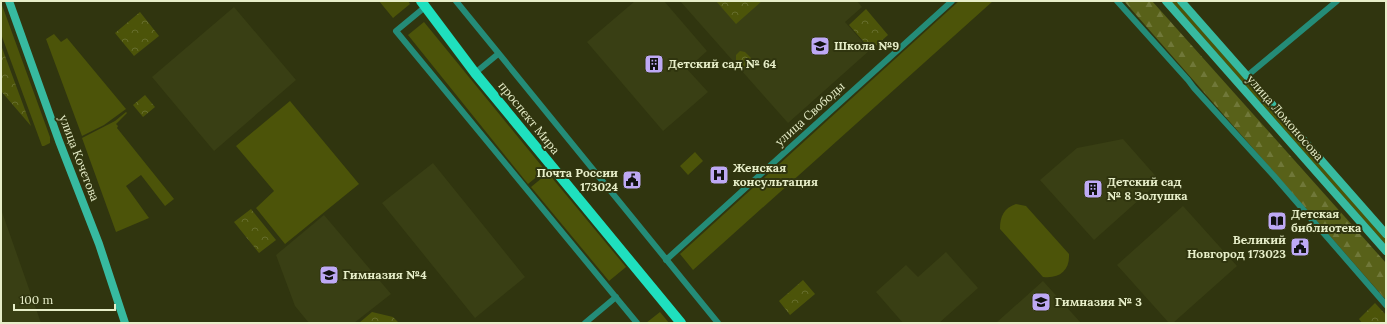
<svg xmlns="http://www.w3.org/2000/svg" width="1387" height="324" font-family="Lora,serif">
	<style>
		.built { fill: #393f14 }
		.grass { fill: #4c5409 }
		.forest { fill: url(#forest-firs) }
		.park { fill: url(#park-crowns) }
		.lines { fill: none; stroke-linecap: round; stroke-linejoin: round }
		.minor { stroke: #248c78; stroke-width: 6 }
		.secondary { stroke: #37baa0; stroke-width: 8 }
		.primary { stroke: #1fe0be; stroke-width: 10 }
		.labels { text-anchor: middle; stroke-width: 4; stroke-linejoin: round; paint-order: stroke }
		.poi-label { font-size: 12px; font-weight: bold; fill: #e7eec9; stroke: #30350f; text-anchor: start }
		.street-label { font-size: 12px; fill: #e7eec9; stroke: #30350f }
	</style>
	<defs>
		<pattern id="forest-firs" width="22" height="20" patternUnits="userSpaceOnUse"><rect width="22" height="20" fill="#586119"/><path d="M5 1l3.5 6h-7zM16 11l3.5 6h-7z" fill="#707839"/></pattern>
		<pattern id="park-crowns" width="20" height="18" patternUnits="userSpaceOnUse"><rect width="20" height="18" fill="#4c5409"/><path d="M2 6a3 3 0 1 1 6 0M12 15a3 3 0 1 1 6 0" fill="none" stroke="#666d2c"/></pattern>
	</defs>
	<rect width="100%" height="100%" fill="#30350f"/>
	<!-- built -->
	<path class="built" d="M 635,1 L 664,1 L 707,51 L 687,69 L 708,92 L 663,131 L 587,42 Z
		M 680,1 L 857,1 L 862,7 L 845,22 L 870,50 L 788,123 Z
		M 234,7 L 296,80 L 214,151 L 152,77 Z
		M 1123,139 L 1160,181 L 1094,240 L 1040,180 L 1077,148 Z
		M 433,163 L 525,277 L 475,318 L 382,203 Z
		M 1183,206 L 1237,266 L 1173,323 L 1169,323 L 1117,265 Z
		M 2,212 L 41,323 L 1,323 L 1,213 Z
		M 324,215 L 391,294 L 354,323 L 309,323 L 295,306 L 276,255 Z
		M 946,252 L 978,288 L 939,323 L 903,323 L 876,292 L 906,265 L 918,277 Z
		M 1043,281 L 1081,323 L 996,323 Z"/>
	<!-- grass -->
	<path class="grass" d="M 379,1 L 408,1 L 410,4 L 393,18 Z
		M 959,1 L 993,1 L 693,270 L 680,254 Z
		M 1171,1 L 1176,1 L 1386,239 L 1386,245 Z
		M 2,5 L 50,137 L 50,143 L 44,146 L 42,146 L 1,34 Z
		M 424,22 L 545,170 L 528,184 L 408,35 Z
		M 54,34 L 61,42 L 67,38 L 126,109 L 104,125 L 82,136 L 46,39 Z
		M 290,101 L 359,184 L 285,244 L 256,208 L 274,191 L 236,146 Z
		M 126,112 L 127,113 L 116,124 L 118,126 L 117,128 L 174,199 L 165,206 L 141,175 L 126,186 L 149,218 L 116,232 L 82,138 L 115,121 Z
		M 695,152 L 703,161 L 688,175 L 680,166 Z
		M 548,173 L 626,267 L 609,281 L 531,187 Z
		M 1016,204 L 1026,206 L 1069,254 C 1070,271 1059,279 1043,277 L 1000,229 C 1000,216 1004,208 1016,204 Z
		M 660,312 L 669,323 L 646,323 Z"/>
	<!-- forest -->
	<path class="forest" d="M 1124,1 L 1152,1 L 1386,263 L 1386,300 Z"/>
	<!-- park -->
	<path class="park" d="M 716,1 L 762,1 L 736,24 Z
		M 866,9 L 888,35 L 871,50 L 849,25 Z
		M 140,12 L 159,36 L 134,56 L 115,33 Z
		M 1,45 L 31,126 L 1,91 Z
		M 740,51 L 745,52 L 751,58 L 753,64 L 748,69 L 743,69 L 736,62 L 736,55 Z
		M 145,95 L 155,107 L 143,117 L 133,105 Z
		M 251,209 L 276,240 L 259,253 L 234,222 Z
		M 803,280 L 815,294 L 790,315 L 779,301 Z
		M 1375,303 L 1386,315 L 1386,323 L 1362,323 L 1359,319 Z
		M 372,312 L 393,317 L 399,323 L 359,323 Z"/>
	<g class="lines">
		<!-- minor -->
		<path class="minor" d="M 456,1 L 718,323
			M 1117,1 L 1188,80 L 1194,88 L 1274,176 L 1386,305
			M 425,7 L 396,31 L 637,323
			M 475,73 L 498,54
			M 1247,76 L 1337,1
			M 666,260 L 952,1
			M 585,323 L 616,297"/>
		<!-- secondary -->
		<path class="secondary" d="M 9,1 L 59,141 L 99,244 L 125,323
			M 1166,1 L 1386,251
			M 1181,1 L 1386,234"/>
		<!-- primary -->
		<path class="primary" d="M 421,1 L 475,73 L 681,323"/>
	</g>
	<!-- icons -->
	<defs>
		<g id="school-square" transform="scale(1)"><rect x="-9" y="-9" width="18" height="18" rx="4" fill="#bea9f5" stroke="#30350f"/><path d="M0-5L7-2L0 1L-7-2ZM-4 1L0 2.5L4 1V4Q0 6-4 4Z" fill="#111"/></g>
		<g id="building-square" transform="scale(1)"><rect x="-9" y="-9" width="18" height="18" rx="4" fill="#bea9f5" stroke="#30350f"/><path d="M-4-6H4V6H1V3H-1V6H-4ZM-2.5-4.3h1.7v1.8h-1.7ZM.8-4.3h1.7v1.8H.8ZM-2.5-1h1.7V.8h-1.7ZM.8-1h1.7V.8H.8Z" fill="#111"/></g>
		<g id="hospital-square" transform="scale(1)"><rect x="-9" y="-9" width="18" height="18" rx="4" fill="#bea9f5" stroke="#30350f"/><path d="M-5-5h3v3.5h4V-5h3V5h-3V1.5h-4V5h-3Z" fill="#111"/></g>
		<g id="civic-square" transform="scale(1)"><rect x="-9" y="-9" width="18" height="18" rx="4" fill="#bea9f5" stroke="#30350f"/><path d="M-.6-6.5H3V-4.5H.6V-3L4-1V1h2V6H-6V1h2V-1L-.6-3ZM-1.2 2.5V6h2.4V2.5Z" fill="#111"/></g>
		<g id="library-square" transform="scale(1)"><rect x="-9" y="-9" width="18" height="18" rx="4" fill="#bea9f5" stroke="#30350f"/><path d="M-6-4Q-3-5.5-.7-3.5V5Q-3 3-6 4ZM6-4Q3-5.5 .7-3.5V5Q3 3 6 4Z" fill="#111"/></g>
	</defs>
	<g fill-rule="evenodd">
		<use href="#school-square" x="820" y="46"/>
		<use href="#building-square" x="654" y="64"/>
		<use href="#hospital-square" x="719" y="175"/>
		<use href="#civic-square" x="632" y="180"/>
		<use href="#building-square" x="1093" y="189"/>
		<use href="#library-square" x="1277" y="221"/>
		<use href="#civic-square" x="1300" y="247"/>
		<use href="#school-square" x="329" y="275"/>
		<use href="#school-square" x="1041" y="302"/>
	</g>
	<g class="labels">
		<!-- poi labels -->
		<g class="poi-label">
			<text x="834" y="50">Школа №9</text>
			<text x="668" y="68">Детский сад № 64</text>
			<text x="733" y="172">Женская<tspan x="733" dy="14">консультация</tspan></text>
			<text x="618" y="177" text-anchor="end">Почта России<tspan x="618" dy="14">173024</tspan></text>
			<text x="1107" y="186">Детский сад<tspan x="1107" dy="14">№ 8 Золушка</tspan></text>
			<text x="1291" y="218">Детская<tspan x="1291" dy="14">библиотека</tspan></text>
			<text x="1286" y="244" text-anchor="end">Великий<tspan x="1286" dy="14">Новгород 173023</tspan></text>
			<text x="343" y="279">Гимназия №4</text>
			<text x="1055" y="306">Гимназия № 3</text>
		</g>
		<!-- street labels -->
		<g class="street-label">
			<text transform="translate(810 114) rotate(-42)" y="4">улица Свободы</text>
			<text transform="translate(529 118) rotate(51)" y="4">проспект Мира</text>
			<text transform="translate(1285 118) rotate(49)" y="4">улица Ломоносова</text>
			<text transform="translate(79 158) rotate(69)" y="4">улица Кочетова</text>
		</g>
	</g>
	<!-- border -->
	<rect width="1387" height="324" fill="none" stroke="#e7eec9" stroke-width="4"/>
	<!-- scale -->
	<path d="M14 304v6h101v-6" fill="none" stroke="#e7eec9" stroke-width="2"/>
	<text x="20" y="304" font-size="12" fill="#e7eec9" stroke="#30350f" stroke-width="3" paint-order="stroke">100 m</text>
</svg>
